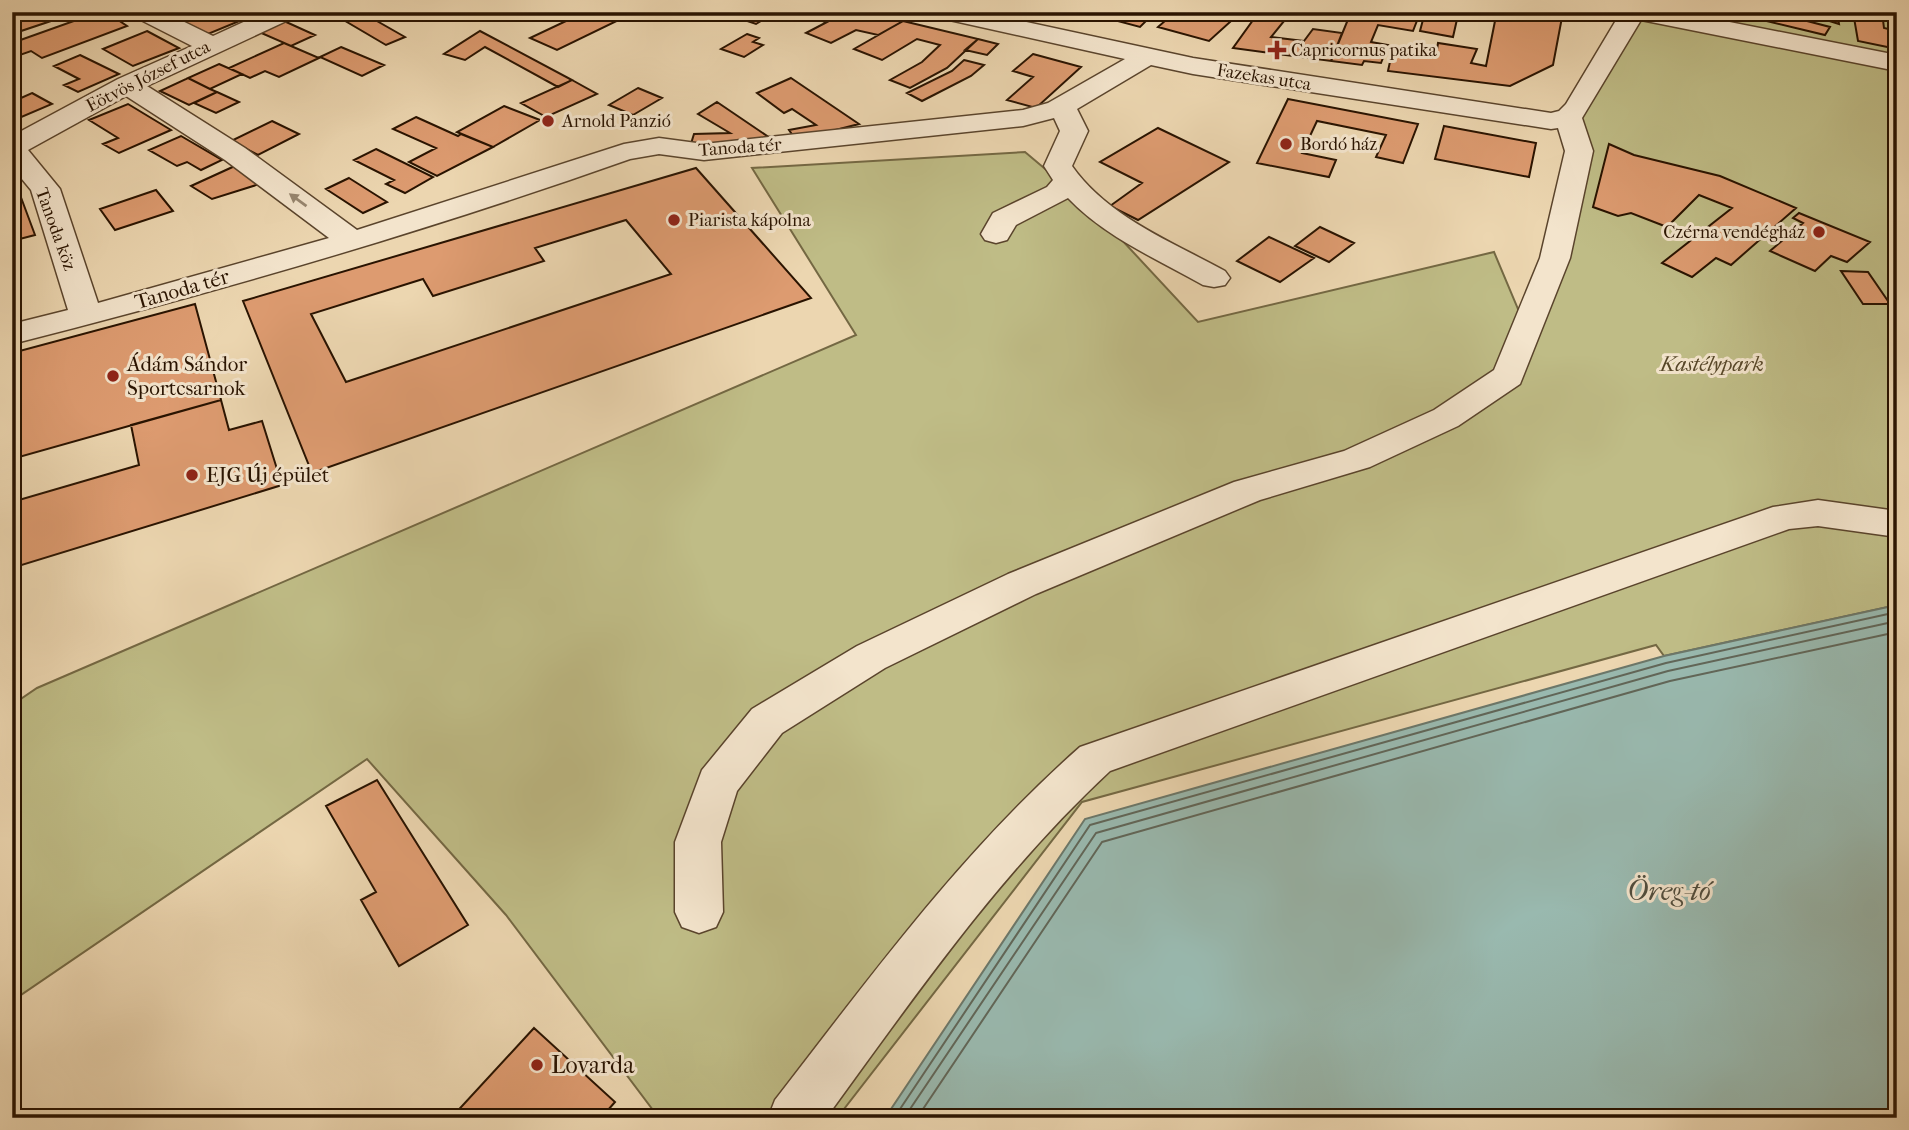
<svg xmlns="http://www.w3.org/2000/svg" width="1909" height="1130" font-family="'IM FELL French Canon',serif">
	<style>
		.green { fill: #bfbc86; stroke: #746843; stroke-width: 2 }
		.water { fill: #99b9af; stroke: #6c7769; stroke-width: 2 }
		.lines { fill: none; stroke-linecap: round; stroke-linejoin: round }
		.shore { stroke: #616658; stroke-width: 2 }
		.building { fill: #dd9b70; stroke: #291300; stroke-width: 2; fill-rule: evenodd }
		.street-casing { stroke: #5a442c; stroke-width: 3 }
		.street { fill: #f3e4cc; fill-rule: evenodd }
		.oneway { fill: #988670 }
		.poi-dot { fill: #8f2418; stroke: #f3e4cc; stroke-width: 2.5 }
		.labels { text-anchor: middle; stroke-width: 6; stroke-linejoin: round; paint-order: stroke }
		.far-poi-label { font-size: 18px; fill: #291300; stroke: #f3e4cc; text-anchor: start }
		.far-street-label { font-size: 18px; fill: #291300; stroke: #f3e4cc }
		.street-label { font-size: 21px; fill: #291300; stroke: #f3e4cc }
		.poi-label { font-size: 21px; fill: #291300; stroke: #f3e4cc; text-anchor: start }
		.park-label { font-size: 21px; font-style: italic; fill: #564628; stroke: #f3e4cc }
		.near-poi-label { font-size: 24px; fill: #291300; stroke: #f3e4cc; text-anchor: start }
		.near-water-label { font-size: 28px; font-style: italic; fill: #504d3d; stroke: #f3e4cc }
	</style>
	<rect width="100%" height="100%" fill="#ecd6b0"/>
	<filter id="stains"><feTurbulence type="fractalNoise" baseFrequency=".00286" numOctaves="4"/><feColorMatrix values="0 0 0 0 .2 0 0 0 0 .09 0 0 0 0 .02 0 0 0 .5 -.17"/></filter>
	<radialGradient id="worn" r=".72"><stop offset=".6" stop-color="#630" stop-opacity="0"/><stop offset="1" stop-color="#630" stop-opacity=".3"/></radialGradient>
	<!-- green -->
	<path class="green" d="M 1633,12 L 1897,12 L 1897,605 L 1664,656 L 1656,645 L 1082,802 L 837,1118 L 659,1118 L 506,915 L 367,759 L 12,1001 L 12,705 L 37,688 L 856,335 L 752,168 L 1025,152 L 1094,210 L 1198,322 L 1494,252 L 1526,328 L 1580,104 Z"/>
	<!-- water -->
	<path class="water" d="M 1897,605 L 1897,1118 L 885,1118 L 1085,819 L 1664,656 Z"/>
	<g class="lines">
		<!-- shore -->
		<path class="shore" d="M 894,1118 L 1090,825 L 1666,663 L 1897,612
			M 904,1118 L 1096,833 L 1668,671 L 1897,621
			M 917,1118 L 1102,842 L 1670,681 L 1897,632"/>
	</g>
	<!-- building -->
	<path class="building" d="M 40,12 L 78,12 L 12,34 L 12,22 Z
		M 99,12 L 106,12 L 127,26 L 42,58 L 31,51 L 20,55 L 12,49 L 12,43 Z
		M 197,12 L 212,19 L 228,12 L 261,12 L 208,34 L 179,20 Z
		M 330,12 L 361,12 L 405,37 L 386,45 Z
		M 398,12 L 431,12 L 414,20 Z
		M 585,12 L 619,12 L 627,16 L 557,50 L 530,38 Z
		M 747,12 L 776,12 L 756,24 L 738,18 Z
		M 797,12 L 846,12 L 826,22 L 794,14 Z
		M 846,12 L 868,12 L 903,21 L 878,35 L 856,30 L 831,43 L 806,33 Z
		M 1084,12 L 1155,12 L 1140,27 Z
		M 1213,12 L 1241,12 L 1209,41 L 1158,27 L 1174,13 L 1203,21 Z
		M 1261,12 L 1298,12 L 1284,21 L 1271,37 L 1304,41 L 1313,29 L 1342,33 L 1331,61 L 1233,48 L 1256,16 Z
		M 1351,12 L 1383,12 L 1418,18 L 1413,31 L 1378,25 L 1371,42 L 1388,45 L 1381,63 L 1364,61 L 1362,65 L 1331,61 Z
		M 1425,12 L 1563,12 L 1553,65 L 1510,86 L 1388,71 L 1393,48 L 1436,56 L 1438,43 L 1477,49 L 1471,63 L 1486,66 L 1495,21 L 1458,15 L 1453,37 L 1420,31 Z
		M 1729,12 L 1772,12 L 1830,27 L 1825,35 Z
		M 1801,12 L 1837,12 L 1839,24 Z
		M 1853,12 L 1882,12 L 1884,28 L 1897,31 L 1897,49 L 1858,41 Z
		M 284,21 L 315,35 L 291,46 L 259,32 Z
		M 903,21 L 978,39 L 947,68 L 910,88 L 890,80 L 922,62 L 940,45 L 917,39 L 882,60 L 854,49 Z
		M 147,31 L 179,48 L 133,66 L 103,49 Z
		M 480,31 L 572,80 L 558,87 L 485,47 L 465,60 L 444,54 Z
		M 747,34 L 759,38 L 753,42 L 763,45 L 744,57 L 721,49 Z
		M 978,39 L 998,44 L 987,55 L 965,50 Z
		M 284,43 L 319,58 L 279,77 L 265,71 L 250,78 L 229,68 Z
		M 341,47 L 384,65 L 362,76 L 320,57 Z
		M 1033,54 L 1081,67 L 1036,108 L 1007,100 L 1033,77 L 1013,71 Z
		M 80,55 L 119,74 L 78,92 L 64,85 L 79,79 L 54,66 Z
		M 964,60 L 984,65 L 971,76 L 922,101 L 907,93 L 952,71 Z
		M 219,64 L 242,74 L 210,89 L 188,78 Z
		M 188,78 L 210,89 L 217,92 L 189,105 L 160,91 Z
		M 791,78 L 859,124 L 796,140 L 789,130 L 816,125 L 792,109 L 784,113 L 757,93 Z
		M 572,80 L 597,94 L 546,117 L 521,103 Z
		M 638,88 L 662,98 L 633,115 L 609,105 Z
		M 217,92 L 239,102 L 216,113 L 194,103 Z
		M 32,93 L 52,104 L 12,121 L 12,102 Z
		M 1288,99 L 1418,124 L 1403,163 L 1376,157 L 1386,135 L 1317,121 L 1302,153 L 1336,160 L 1329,177 L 1257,163 Z
		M 717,102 L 773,140 L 689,150 L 694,134 L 730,133 L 698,114 Z
		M 128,104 L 171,130 L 119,153 L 103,144 L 118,138 L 89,120 Z
		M 504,106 L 540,120 L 493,147 L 457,132 Z
		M 416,117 L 458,136 L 461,134 L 493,147 L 437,176 L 409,162 L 436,148 L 393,129 Z
		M 272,121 L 299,134 L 258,155 L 231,141 Z
		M 1444,126 L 1536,143 L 1529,177 L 1435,159 Z
		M 1158,128 L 1229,162 L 1138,220 L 1110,206 L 1142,183 L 1100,162 Z
		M 181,136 L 222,160 L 201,170 L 187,162 L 177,166 L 149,150 Z
		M 1609,144 L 1634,155 L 1720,176 L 1796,208 L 1731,265 L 1716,258 L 1692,277 L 1662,263 L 1732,208 L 1699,195 L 1667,227 L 1631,213 L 1618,216 L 1593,207 Z
		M 376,149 L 433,177 L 405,193 L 386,184 L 394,180 L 354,160 Z
		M 237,165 L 266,182 L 212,199 L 191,186 Z
		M 696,168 L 811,298 L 312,473 L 243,301 ZM 626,220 L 671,274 L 346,382 L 311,314 L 423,279 L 433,296 L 544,261 L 535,248 Z
		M 349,178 L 387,202 L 363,213 L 326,189 Z
		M 16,184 L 35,235 L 12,241 L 12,185 Z
		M 156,190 L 173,211 L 115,230 L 100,209 Z
		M 1799,213 L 1870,242 L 1847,262 L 1831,256 L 1815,271 L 1770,251 L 1803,223 L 1793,218 Z
		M 1320,227 L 1354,243 L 1329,262 L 1295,246 Z
		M 1269,237 L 1314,258 L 1280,282 L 1237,261 Z
		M 1841,271 L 1868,272 L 1890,304 L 1863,304 Z
		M 195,304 L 221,400 L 12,459 L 12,353 Z
		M 221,400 L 229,430 L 262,421 L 282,485 L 12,568 L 12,502 L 139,465 L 131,425 Z
		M 377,780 L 468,925 L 399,966 L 361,900 L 376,892 L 326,806 Z
		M 534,1028 L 615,1102 L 601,1118 L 451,1118 Z"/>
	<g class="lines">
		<!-- street casing -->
		<g class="street-casing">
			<path id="street" d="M 132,12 L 164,12 L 213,36 L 265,12 L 298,12 L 295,17 L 147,86 L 245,148 L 357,230 L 624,144 L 659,138 L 704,144 L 1023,110 L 1048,103 L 1125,59 L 936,17 L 933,12 L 980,12 L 1193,58 L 1551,113 L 1559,111 L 1566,104 L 1621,12 L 1679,12 L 1897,55 L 1897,71 L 1641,20 L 1582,118 L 1593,151 L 1570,258 L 1520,384 L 1458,426 L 1370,467 L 1260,500 L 1036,594 L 885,668 L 782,733 L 737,791 L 721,842 L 723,912 L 716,927 L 699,933 L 682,927 L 675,912 L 675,842 L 702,770 L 752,709 L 857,646 L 1008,574 L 1234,482 L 1344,451 L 1434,410 L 1494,370 L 1540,258 L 1565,151 L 1558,128 L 1551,129 L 1193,74 L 1151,65 L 1077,109 L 1088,131 L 1072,166 C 1108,217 1172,242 1225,271 L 1230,278 L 1225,285 L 1214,287 L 1203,285 C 1157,259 1105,237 1068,198 L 1016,225 L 1007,240 L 996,243 L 985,240 L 981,234 L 993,213 L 1047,187 L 1053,180 L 1044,166 L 1060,131 L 1054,118 L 1023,126 L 704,160 L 659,154 L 630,159 C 427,231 221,291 12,344 L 12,324 L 68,310 L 31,190 L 12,167 L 12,136 L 118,79 L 192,46 L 135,17 ZM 126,96 L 225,160 L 329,238 L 98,303 L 60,189 L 28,150 Z
				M 1818,500 L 1897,511 L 1897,537 L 1818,526 L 1789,529 L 1110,771 C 999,874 915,996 826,1118 L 768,1118 L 775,1100 C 871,976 962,851 1080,747 L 1773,507 Z"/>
		</g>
		<!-- street -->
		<use href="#street" class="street"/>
	</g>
	<!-- one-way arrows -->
	<defs><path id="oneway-solid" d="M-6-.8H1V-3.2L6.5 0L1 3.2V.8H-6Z" transform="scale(1.75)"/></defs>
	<use class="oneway" href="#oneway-solid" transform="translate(298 200) rotate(-144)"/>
	<!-- markers -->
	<g class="poi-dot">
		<path d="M1273.5 39.5h7v7h7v7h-7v7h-7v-7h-7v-7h7z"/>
		<circle cx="548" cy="121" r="7"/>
		<circle cx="1286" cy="144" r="7"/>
		<circle cx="674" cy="220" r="7"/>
		<circle cx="1819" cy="232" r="7"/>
		<circle cx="113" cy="376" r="7"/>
		<circle cx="192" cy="475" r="7"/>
		<circle cx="537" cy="1065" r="7"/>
	</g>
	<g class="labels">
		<!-- far-poi labels -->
		<g class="far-poi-label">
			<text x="1291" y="56">Capricornus patika</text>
			<text x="562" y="127">Arnold Panzió</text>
			<text x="1300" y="150">Bordó ház</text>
			<text x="688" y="226">Piarista kápolna</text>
			<text x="1805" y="238" text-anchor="end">Czérna vendégház</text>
		</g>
		<!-- far-street labels -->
		<g class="far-street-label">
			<text transform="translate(148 76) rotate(-27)" y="6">Eötvös József utca</text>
			<text transform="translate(1264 77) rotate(9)" y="6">Fazekas utca</text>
			<text transform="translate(740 147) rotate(-4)" y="6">Tanoda tér</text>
			<text transform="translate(56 229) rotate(70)" y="6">Tanoda köz</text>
		</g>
		<!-- street labels -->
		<g class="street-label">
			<text transform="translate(182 289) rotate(-16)" y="7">Tanoda tér</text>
		</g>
		<!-- poi labels -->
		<g class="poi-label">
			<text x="127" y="371">Ádám Sándor<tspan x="127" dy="24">Sportcsarnok</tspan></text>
			<text x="206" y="482">EJG Új épület</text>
		</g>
		<!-- park labels -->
		<g class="park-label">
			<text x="1712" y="371">Kastélypark</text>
		</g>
		<!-- near-poi labels -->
		<g class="near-poi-label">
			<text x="551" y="1073">Lovarda</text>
		</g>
		<!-- near-water labels -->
		<g class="near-water-label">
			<text x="1669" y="900">Öreg-tó</text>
		</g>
	</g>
	<!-- margin -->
	<rect width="1909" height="1130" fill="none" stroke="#ecd6b0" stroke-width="42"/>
	<rect x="14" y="14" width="1881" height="1102" fill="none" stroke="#291300" stroke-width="3.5"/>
	<rect x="21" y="21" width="1867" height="1088" fill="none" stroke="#291300" stroke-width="2"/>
	<rect width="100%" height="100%" filter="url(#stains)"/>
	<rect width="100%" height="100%" fill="url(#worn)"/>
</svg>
